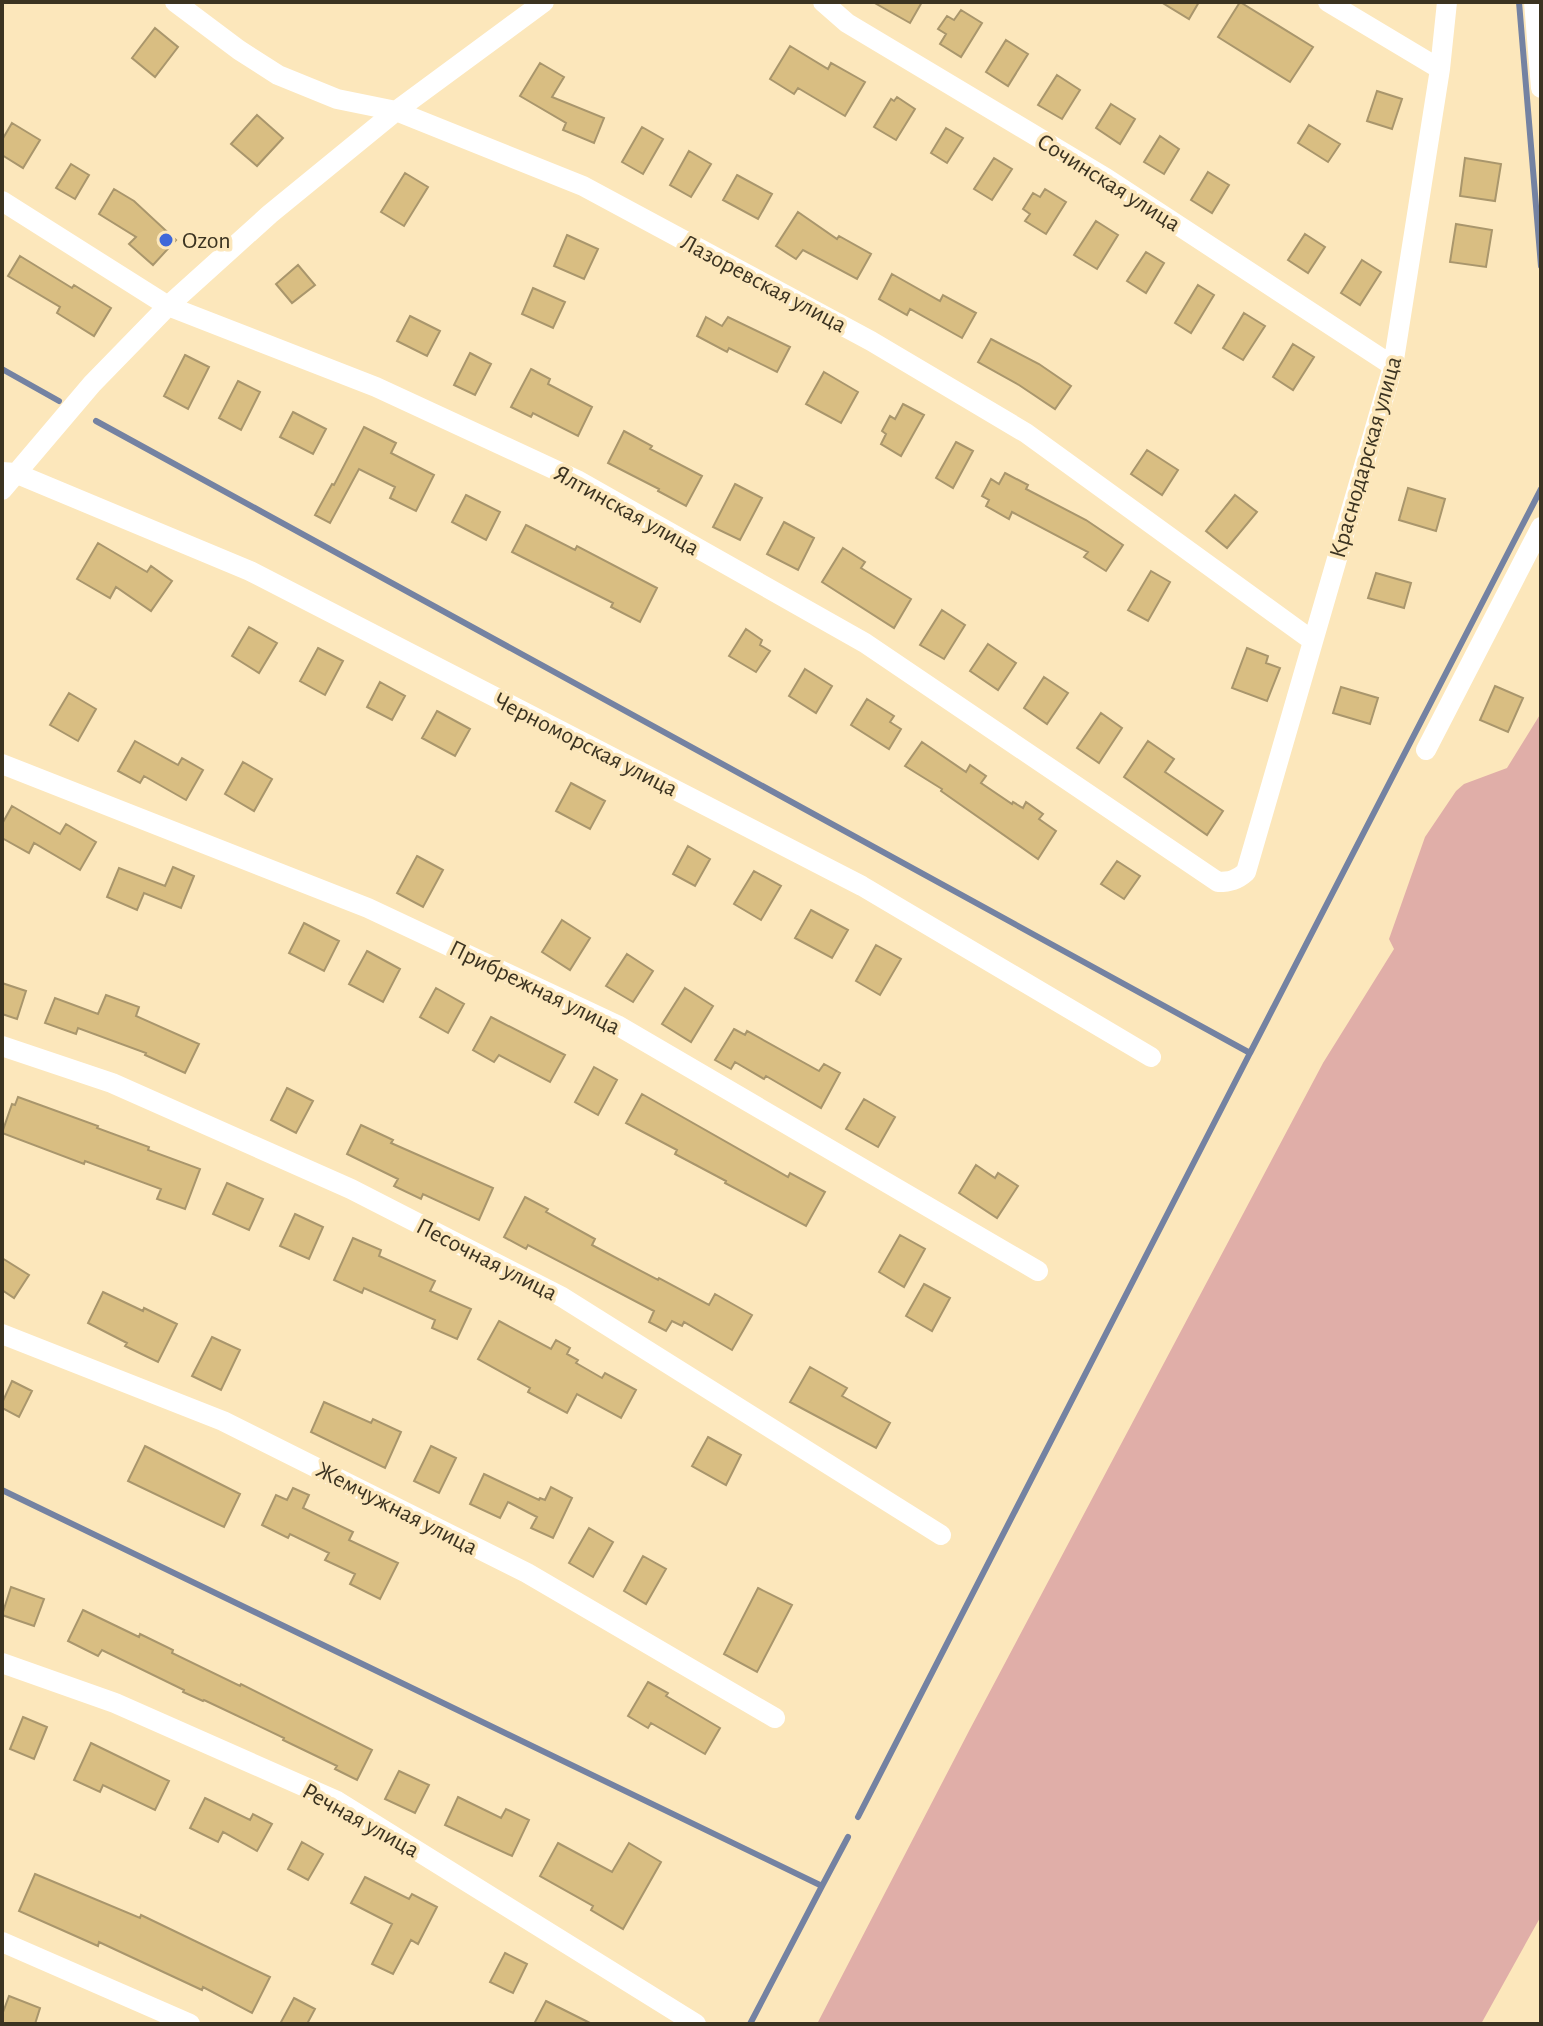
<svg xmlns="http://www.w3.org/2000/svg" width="1543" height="2026" font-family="'Alegreya Sans',sans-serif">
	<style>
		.green { fill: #e0aea8 }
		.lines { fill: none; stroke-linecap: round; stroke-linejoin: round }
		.stream { stroke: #7482a2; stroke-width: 6 }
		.building { fill: #d9be82; stroke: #a9966c; stroke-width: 2 }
		.minor { stroke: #fff; stroke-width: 20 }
		.poi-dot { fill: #3f68d9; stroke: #fce7bb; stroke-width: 3 }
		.labels { text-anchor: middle; stroke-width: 7; stroke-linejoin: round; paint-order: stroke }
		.street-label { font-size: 24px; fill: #3b3321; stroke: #fce7bb }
		.poi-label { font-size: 24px; fill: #3b3321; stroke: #fce7bb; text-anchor: start }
	</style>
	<rect width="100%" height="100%" fill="#fce7bb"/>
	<!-- green -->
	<path class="green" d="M 1541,713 L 1541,1916 L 1481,2024 L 817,2024 L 970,1729 L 1323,1063 L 1394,949 L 1389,939 L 1425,837 L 1456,791 L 1464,784 L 1507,768 Z"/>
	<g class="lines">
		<!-- stream -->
		<path class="stream" d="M 1519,2 L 1541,266
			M 2,369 L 59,401
			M 96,421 L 1250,1053 L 858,1817
			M 1250,1053 L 1541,489
			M 2,1490 L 822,1886 L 750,2024
			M 822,1886 L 848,1837"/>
	</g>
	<!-- building -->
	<path class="building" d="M 873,2 L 922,2 L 910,23 Z
		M 1161,2 L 1199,2 L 1189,19 Z
		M 1240,2 L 1313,47 L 1290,82 L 1218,37 Z
		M 961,10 L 982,23 L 961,57 L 940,44 L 946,34 L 938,29 L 947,16 L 954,20 Z
		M 155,28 L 178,47 L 155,77 L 132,58 Z
		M 1006,40 L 1028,54 L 1008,86 L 986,72 Z
		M 790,46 L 828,69 L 831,63 L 865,82 L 845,116 L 798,88 L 794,94 L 770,79 Z
		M 540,63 L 564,77 L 552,97 L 604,118 L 594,143 L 563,130 L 566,123 L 520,96 Z
		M 1057,75 L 1080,90 L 1062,119 L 1038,105 Z
		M 1377,91 L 1402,99 L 1392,129 L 1367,121 Z
		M 897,97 L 915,109 L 896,140 L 874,127 L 891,99 L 894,101 Z
		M 1111,104 L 1135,119 L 1120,144 L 1096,128 Z
		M 257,115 L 283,138 L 257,166 L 231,144 Z
		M 12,123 L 40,140 L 23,168 L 2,155 L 2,140 Z
		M 1309,125 L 1340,144 L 1328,162 L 1298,143 Z
		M 642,127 L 663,139 L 643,174 L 622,162 Z
		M 946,128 L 963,138 L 947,163 L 931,153 Z
		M 1160,136 L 1179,149 L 1164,174 L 1144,162 Z
		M 689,151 L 711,164 L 691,197 L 670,185 Z
		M 994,158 L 1012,169 L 992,200 L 974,189 Z
		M 1465,158 L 1501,164 L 1495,201 L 1460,196 Z
		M 71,164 L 89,175 L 75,199 L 56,188 Z
		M 1208,172 L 1229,185 L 1212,213 L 1191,200 Z
		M 405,173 L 428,187 L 404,226 L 381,212 Z
		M 737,175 L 772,194 L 758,219 L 723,200 Z
		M 114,189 L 134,201 L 176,240 L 153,265 L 129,244 L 136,237 L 99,214 Z
		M 1045,189 L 1066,202 L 1046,234 L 1025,221 L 1030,214 L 1023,209 L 1033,193 L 1040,197 Z
		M 798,212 L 837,239 L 839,236 L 871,254 L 857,279 L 803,250 L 796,259 L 776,246 Z
		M 1096,221 L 1118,235 L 1097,269 L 1074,255 Z
		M 1456,224 L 1492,230 L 1486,267 L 1450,262 Z
		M 1305,234 L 1325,247 L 1308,273 L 1288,260 Z
		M 567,235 L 598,249 L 584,279 L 554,266 Z
		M 1146,252 L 1164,263 L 1146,293 L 1127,281 Z
		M 20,256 L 72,288 L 74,285 L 111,308 L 94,336 L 57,313 L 60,307 L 8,276 Z
		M 1362,260 L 1381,272 L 1360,305 L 1341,293 Z
		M 298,265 L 315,285 L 292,303 L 276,284 Z
		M 892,274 L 940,301 L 943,295 L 976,313 L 962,338 L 910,309 L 907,315 L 879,299 Z
		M 1198,285 L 1214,295 L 1191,333 L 1175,323 Z
		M 533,288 L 565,302 L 553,328 L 522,314 Z
		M 1244,313 L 1265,326 L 1243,360 L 1223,348 Z
		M 410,316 L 440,331 L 427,356 L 397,341 Z
		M 706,317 L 722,326 L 728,317 L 790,347 L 777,372 L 729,348 L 727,352 L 697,336 Z
		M 991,339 L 1039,364 L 1071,386 L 1055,409 L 1019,385 L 978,362 Z
		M 1293,344 L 1314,357 L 1293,390 L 1273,377 Z
		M 470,353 L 491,364 L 475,395 L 454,385 Z
		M 185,355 L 209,367 L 188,409 L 164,396 Z
		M 531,369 L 550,379 L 548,384 L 592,407 L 578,436 L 533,413 L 531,417 L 511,407 Z
		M 824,372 L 858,392 L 841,423 L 806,404 Z
		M 238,381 L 260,392 L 241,430 L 219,418 Z
		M 903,404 L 924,415 L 901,456 L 881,444 L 886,434 L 882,431 L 890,416 L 895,419 Z
		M 293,412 L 326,429 L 313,454 L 280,437 Z
		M 364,427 L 396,443 L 391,453 L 434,475 L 416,511 L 390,498 L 395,487 L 359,469 L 330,523 L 315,515 L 332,484 L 334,485 Z
		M 624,431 L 652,446 L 650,449 L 702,476 L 686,506 L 658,491 L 659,489 L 608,463 Z
		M 956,442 L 973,451 L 953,488 L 936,478 Z
		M 1147,450 L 1178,470 L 1162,495 L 1131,474 Z
		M 1005,473 L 1028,485 L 1026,489 L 1086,520 L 1123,545 L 1106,571 L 1084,557 L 1088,552 L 1012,512 L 1009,519 L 986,506 L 989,500 L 982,496 L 991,479 L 999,484 Z
		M 735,484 L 762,498 L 740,540 L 713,527 Z
		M 1408,488 L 1445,499 L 1436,531 L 1399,520 Z
		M 466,495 L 500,512 L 486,540 L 452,522 Z
		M 1235,495 L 1257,512 L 1227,548 L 1206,531 Z
		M 784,522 L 814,538 L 798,570 L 767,554 Z
		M 526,525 L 575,550 L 577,546 L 657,588 L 640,622 L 611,607 L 613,603 L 512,552 Z
		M 98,543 L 147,572 L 151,566 L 172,581 L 151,611 L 116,587 L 110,598 L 77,579 Z
		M 843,548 L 865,562 L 861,568 L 911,599 L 894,628 L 822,582 Z
		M 1151,571 L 1170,582 L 1148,621 L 1128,610 Z
		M 1376,573 L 1411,583 L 1404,608 L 1368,598 Z
		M 942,610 L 965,625 L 944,659 L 920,645 Z
		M 249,627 L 277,643 L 259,673 L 232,656 Z
		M 746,629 L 762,640 L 760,645 L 770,651 L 756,672 L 729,656 Z
		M 988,644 L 1016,663 L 998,690 L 970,671 Z
		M 318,648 L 343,661 L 325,695 L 300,681 Z
		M 1247,648 L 1268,656 L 1266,663 L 1280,668 L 1267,701 L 1232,688 Z
		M 805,669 L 832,686 L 816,713 L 789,696 Z
		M 1044,677 L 1068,693 L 1047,724 L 1024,708 Z
		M 380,682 L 405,696 L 392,720 L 367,707 Z
		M 1495,686 L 1523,698 L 1508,732 L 1480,720 Z
		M 1341,687 L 1378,698 L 1370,724 L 1333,713 Z
		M 69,693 L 96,709 L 78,741 L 50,725 Z
		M 867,699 L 894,716 L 890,722 L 901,729 L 889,749 L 851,725 Z
		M 437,711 L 470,729 L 455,756 L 422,738 Z
		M 1101,713 L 1122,728 L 1099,763 L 1077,748 Z
		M 135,741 L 178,765 L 182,758 L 203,770 L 186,800 L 144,776 L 140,783 L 118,771 Z
		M 1148,741 L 1174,759 L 1165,772 L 1223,811 L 1207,835 L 1124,777 Z
		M 922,742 L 966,772 L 970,765 L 986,776 L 981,783 L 1012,804 L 1013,802 L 1023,808 L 1026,802 L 1043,814 L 1039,819 L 1056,831 L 1038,859 L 941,791 L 942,789 L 905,766 Z
		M 243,762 L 272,779 L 254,811 L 225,794 Z
		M 571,783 L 605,801 L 590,829 L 556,811 Z
		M 12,806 L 60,834 L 66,824 L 96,842 L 80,870 L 34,843 L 29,853 L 2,838 L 2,824 Z
		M 688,846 L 710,859 L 695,886 L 673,874 Z
		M 417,856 L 443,870 L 423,907 L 397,893 Z
		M 1117,861 L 1140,876 L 1124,899 L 1101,884 Z
		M 173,867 L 194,876 L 181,908 L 144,893 L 137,910 L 107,897 L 119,868 L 165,886 Z
		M 754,871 L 781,886 L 761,920 L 734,904 Z
		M 811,910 L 848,930 L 832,958 L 795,938 Z
		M 562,920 L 590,938 L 570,970 L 542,952 Z
		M 304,923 L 339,941 L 324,971 L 289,953 Z
		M 876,945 L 901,959 L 880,995 L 856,981 Z
		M 367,951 L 400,969 L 383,1002 L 349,984 Z
		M 627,954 L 653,971 L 633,1002 L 606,986 Z
		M 2,983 L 26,991 L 17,1019 L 2,1014 Z
		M 436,988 L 464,1004 L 448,1033 L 420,1017 Z
		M 685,988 L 713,1006 L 691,1042 L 662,1024 Z
		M 106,995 L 139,1007 L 136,1016 L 199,1044 L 185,1073 L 145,1055 L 146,1053 L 78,1028 L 76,1034 L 45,1023 L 55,998 L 98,1014 Z
		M 491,1017 L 565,1055 L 550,1082 L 499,1055 L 494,1062 L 473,1050 Z
		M 734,1029 L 745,1035 L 747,1031 L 819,1071 L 824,1064 L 840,1073 L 821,1108 L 766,1076 L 764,1079 L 735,1062 L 731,1069 L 715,1060 Z
		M 594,1067 L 617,1080 L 598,1115 L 575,1102 Z
		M 287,1088 L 313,1101 L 296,1133 L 271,1120 Z
		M 642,1094 L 788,1177 L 790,1173 L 825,1192 L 806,1226 L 725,1183 L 726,1181 L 675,1154 L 677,1150 L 626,1123 Z
		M 18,1097 L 98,1126 L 97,1128 L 149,1147 L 148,1150 L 200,1169 L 185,1209 L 157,1199 L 161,1189 L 85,1161 L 84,1164 L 2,1133 L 12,1104 L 15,1105 Z
		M 864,1099 L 895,1117 L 878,1147 L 846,1129 Z
		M 361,1125 L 393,1140 L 391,1143 L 493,1188 L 479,1220 L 423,1194 L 421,1199 L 394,1186 L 398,1179 L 347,1154 Z
		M 976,1165 L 995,1178 L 998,1173 L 1018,1186 L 997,1218 L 959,1193 Z
		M 227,1183 L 263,1199 L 249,1230 L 213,1214 Z
		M 525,1197 L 548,1209 L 546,1212 L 595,1239 L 592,1245 L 658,1280 L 659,1278 L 709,1305 L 715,1294 L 752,1315 L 732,1350 L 684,1322 L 682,1326 L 672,1321 L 666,1331 L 649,1322 L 654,1311 L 528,1245 L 526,1249 L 504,1237 Z
		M 295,1214 L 323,1227 L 309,1259 L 280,1246 Z
		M 900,1235 L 925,1249 L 904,1287 L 879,1272 Z
		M 353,1238 L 381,1250 L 379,1256 L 435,1281 L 430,1291 L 471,1309 L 457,1339 L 432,1328 L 435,1320 L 364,1288 L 362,1293 L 334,1280 Z
		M 2,1258 L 29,1275 L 14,1298 L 2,1290 Z
		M 924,1284 L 950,1298 L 932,1331 L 906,1316 Z
		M 103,1292 L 143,1311 L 144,1308 L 177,1324 L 158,1362 L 125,1346 L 127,1343 L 88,1323 Z
		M 499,1321 L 551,1349 L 556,1340 L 570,1348 L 567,1354 L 578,1360 L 576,1363 L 602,1378 L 605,1373 L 636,1390 L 621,1418 L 577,1394 L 567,1413 L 528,1392 L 530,1388 L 478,1359 Z
		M 212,1337 L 240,1350 L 221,1390 L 192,1376 Z
		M 810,1367 L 847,1388 L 842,1396 L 890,1423 L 876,1448 L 790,1402 Z
		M 12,1381 L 32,1391 L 19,1417 L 2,1408 L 2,1403 Z
		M 324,1402 L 371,1423 L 373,1419 L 401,1432 L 385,1468 L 311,1432 Z
		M 708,1437 L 741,1455 L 726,1485 L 692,1466 Z
		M 145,1446 L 240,1494 L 224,1527 L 128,1481 Z
		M 431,1446 L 456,1458 L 439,1493 L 414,1481 Z
		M 484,1474 L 539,1500 L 540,1498 L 545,1500 L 551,1487 L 572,1498 L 553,1538 L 531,1528 L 537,1517 L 508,1502 L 500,1518 L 470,1504 Z
		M 293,1488 L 309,1495 L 303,1508 L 353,1532 L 349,1540 L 398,1563 L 380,1599 L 350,1584 L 355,1574 L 325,1560 L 329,1553 L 290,1534 L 288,1538 L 262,1525 L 276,1495 L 287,1500 Z
		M 589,1528 L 613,1542 L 593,1577 L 569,1563 Z
		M 643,1556 L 666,1569 L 646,1604 L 624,1591 Z
		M 11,1587 L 44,1599 L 34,1626 L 2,1615 Z
		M 758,1588 L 792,1605 L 757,1672 L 724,1654 Z
		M 83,1610 L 139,1637 L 140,1634 L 173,1650 L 172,1653 L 240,1686 L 241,1684 L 372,1750 L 357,1780 L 335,1769 L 337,1766 L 283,1740 L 284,1738 L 204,1700 L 203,1701 L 183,1692 L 184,1690 L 102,1650 L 98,1656 L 68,1641 Z
		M 648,1682 L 668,1693 L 666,1696 L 720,1728 L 705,1754 L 651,1723 L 648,1728 L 628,1716 Z
		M 23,1717 L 47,1727 L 34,1759 L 10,1749 Z
		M 91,1743 L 169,1781 L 155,1810 L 103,1785 L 100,1792 L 74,1780 Z
		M 399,1771 L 429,1785 L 415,1813 L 385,1799 Z
		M 458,1797 L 501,1818 L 506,1809 L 529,1820 L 512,1856 L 445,1825 Z
		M 205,1798 L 250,1820 L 253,1814 L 272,1824 L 257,1851 L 223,1832 L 218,1842 L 190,1828 Z
		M 302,1842 L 323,1854 L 308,1880 L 288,1869 Z
		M 558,1843 L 612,1872 L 629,1843 L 661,1862 L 623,1929 L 591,1910 L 593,1906 L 540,1876 Z
		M 35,1874 L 140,1918 L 141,1915 L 270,1977 L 252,2013 L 203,1987 L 202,1990 L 99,1942 L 98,1946 L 19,1911 Z
		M 365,1877 L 409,1899 L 412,1894 L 437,1907 L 418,1944 L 411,1940 L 393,1974 L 372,1964 L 392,1924 L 351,1903 Z
		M 505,1953 L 527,1964 L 513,1993 L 490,1982 Z
		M 9,1996 L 40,2008 L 35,2024 L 2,2024 L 2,2015 Z
		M 294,1998 L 315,2009 L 307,2024 L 280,2024 Z
		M 546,2001 L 592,2024 L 534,2024 Z"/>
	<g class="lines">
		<!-- minor -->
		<path class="minor" d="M 175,2 L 239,50 L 278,75 L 337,99 L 396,111 L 583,186 L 871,341 L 1026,433 L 1313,641
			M 823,2 L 847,23 L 1106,178 L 1393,366
			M 1328,2 L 1440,69
			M 1534,2 L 1541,88
			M 2,201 L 168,306 L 376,387 L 577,480 L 865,643 L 1218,882 C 1230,882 1237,880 1246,872 L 1393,366 L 1440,69 L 1447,2
			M 2,472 L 15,473 L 250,571 L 862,886 L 1151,1057
			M 2,490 L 92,384 L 168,306 L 270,214 L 396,111 L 544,2
			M 1426,750 L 1541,527
			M 2,764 L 368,908 L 617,1025 L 1038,1271
			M 2,1046 L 112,1083 L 351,1189 L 562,1297 L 941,1535
			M 2,1334 L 223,1421 L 527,1573 L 775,1718
			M 2,1663 L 115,1703 L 337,1801 L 696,2024
			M 2,1942 L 190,2024"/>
	</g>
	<!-- markers -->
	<circle class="poi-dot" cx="166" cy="240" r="8"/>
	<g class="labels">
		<!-- street labels -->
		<g class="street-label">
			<text transform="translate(1109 182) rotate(32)" y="8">Сочинская улица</text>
			<text transform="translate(764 283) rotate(28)" y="8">Лазоревская улица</text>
			<text transform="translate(1365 457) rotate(-74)" y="8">Краснодарская улица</text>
			<text transform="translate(627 510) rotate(29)" y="8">Ялтинская улица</text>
			<text transform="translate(586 744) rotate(27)" y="8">Черноморская улица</text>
			<text transform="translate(535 987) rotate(26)" y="8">Прибрежная улица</text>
			<text transform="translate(487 1259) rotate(27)" y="8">Песочная улица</text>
			<text transform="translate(397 1508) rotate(27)" y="8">Жемчужная улица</text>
			<text transform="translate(361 1820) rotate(29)" y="8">Речная улица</text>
		</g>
		<!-- poi labels -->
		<g class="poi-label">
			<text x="182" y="248">Ozon</text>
		</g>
	</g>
	<!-- border -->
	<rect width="1543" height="2026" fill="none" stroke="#3b3321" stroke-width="8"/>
</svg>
